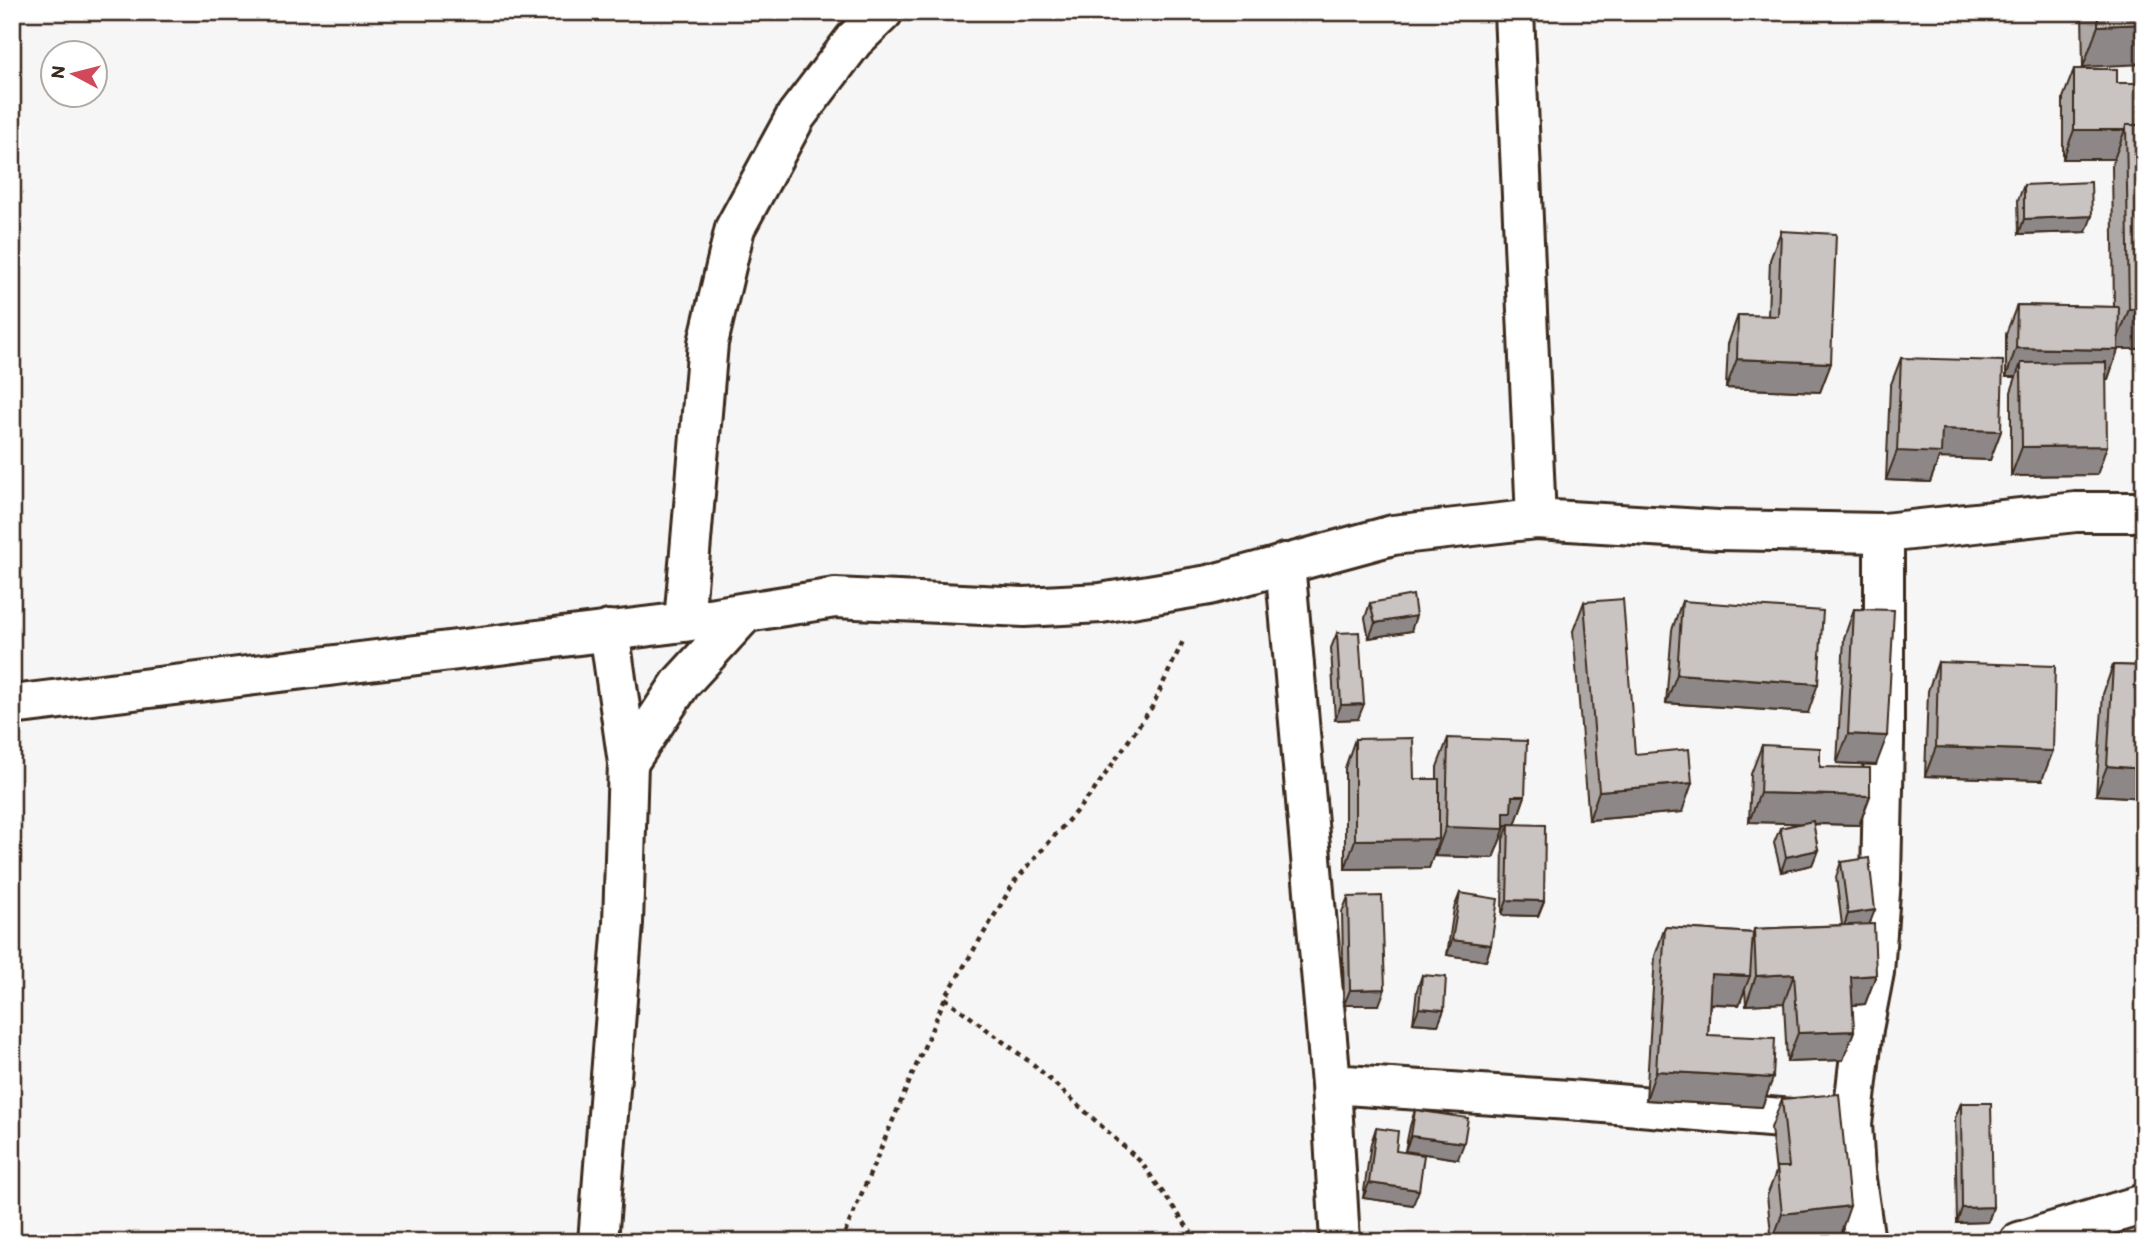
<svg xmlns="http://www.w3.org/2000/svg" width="2156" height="1254" font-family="Itim,sans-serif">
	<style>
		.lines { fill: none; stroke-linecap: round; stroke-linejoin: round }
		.minor-casing { stroke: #3b2a1e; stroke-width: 44 }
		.path { stroke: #3b2a1e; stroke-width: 4.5; stroke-dasharray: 5 5; stroke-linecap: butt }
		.minor { stroke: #fff; stroke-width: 38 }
		.wall { fill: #ada8a6; stroke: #3b2a1e; stroke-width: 2 }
		.shaded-wall { fill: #8d8887; stroke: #3b2a1e; stroke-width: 2 }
		.building { fill: #c9c3c1; stroke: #3b2a1e; stroke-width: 2 }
	</style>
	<rect width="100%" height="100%" fill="#f7f6f6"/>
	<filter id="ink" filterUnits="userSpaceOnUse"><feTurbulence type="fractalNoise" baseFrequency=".0143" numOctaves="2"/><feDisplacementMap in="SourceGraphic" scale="14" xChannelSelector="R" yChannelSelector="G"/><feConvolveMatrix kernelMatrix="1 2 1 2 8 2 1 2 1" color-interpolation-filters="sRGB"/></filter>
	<g filter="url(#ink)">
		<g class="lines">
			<!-- minor casing -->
			<g class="minor-casing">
				<path id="minor" d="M 1514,12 L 1536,519
					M 1285,563 L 1331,1084 L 1340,1242
					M 684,622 L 708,343 L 735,228 L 796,116 L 854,40 L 883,12
					M 12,705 L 684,622 L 835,598 L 1024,607 L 1101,603 L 1209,585 L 1393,535 L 1536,519 L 1718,530 L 1884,533 L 2076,512 L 2144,512
					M 628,763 L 681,683 L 746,612
					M 1331,1084 L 1569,1100 L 1828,1122
					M 598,1242 L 623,923 L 628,763 L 609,630
					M 1865,1242 L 1855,1172 L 1852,1124 L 1863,1029 L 1874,972 L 1881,879 L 1884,742 L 1884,533
					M 2019,1242 L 2144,1204"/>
			</g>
			<!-- path -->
			<path class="path" d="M 945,998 L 1034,1065 L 1141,1162 L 1198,1242
				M 841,1242 L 945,998 L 1015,881 L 1093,792 L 1152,707 L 1183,641"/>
			<!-- minor -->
			<use href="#minor" class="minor"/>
		</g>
		<!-- wall -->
		<path class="wall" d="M 2082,12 L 2144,12 L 2083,67 Z
			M 2074,69 L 2117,83 L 2142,125 L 2144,349 L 2118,349 L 2108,379 L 2106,378 L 2097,475 L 2011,476 L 2011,392 L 2016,377 L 2006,377 L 2006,334 L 2017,305 L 2114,307 L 2112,166 L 2114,159 L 2063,159 L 2063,98 Z
			M 2024,185 L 2086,232 L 2019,234 L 2018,200 Z
			M 1781,231 L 1831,363 L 1820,392 L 1726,388 L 1728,344 L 1738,315 L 1768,316 L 1770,260 Z
			M 1901,358 L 2001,431 L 1990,460 L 1939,458 L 1930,482 L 1886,480 L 1890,387 Z
			M 1682,601 L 1808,713 L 1666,703 L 1672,630 Z
			M 1584,602 L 1635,754 L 1682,812 L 1589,820 L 1573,631 Z
			M 1370,603 L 1411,631 L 1369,638 L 1365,618 Z
			M 1854,609 L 1876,765 L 1837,763 L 1844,638 Z
			M 1337,633 L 1358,719 L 1335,720 L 1331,648 Z
			M 1938,662 L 2042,780 L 1925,776 L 1928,691 Z
			M 2113,665 L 2144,666 L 2144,798 L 2096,795 L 2103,694 Z
			M 1448,738 L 1525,796 L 1515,824 L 1544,901 L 1538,916 L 1502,915 L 1503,839 L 1509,825 L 1506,825 L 1493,858 L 1435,856 L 1435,850 L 1429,868 L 1345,869 L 1345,768 L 1355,739 L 1414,779 L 1437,779 L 1437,767 Z
			M 1762,745 L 1820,767 L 1870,796 L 1859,825 L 1813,824 L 1818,850 L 1812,865 L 1781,872 L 1774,843 L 1780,828 L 1802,823 L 1749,822 L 1751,774 Z
			M 1841,862 L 1870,924 L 1876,975 L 1865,1004 L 1852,1005 L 1854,1031 L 1843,1060 L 1787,1062 L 1784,1003 L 1746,1005 L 1745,989 L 1739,1005 L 1710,1004 L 1708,1035 L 1773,1078 L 1762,1107 L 1646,1100 L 1655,956 L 1665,927 L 1753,933 L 1754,929 L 1842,925 L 1836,877 Z
			M 1460,893 L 1491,945 L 1486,961 L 1447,955 L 1454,908 Z
			M 1348,897 L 1379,1005 L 1344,1005 L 1342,912 Z
			M 1422,975 L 1444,1010 L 1438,1025 L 1413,1023 L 1417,990 Z
			M 1782,1099 L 1840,1235 L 1772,1242 L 1767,1196 L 1776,1172 L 1771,1128 Z
			M 1961,1103 L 1993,1207 L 1988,1222 L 1957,1223 L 1955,1118 Z
			M 1415,1110 L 1458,1159 L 1405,1151 L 1410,1126 Z
			M 1376,1128 L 1396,1151 L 1413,1205 L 1363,1198 L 1371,1143 Z"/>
		<!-- shaded-wall -->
		<path class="shaded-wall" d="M 2144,24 L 2144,64 L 2083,67 L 2098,26 Z
			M 2074,130 L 2125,130 L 2114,159 L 2063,159 Z
			M 2092,216 L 2086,232 L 2019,234 L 2024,219 Z
			M 2129,309 L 2144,309 L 2144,349 L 2114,349 Z
			M 2016,348 L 2118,350 L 2108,379 L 2021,377 L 2021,363 L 2016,377 L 2006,377 Z
			M 1737,359 L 1831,363 L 1820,392 L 1726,388 Z
			M 1942,429 L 2001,431 L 1990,460 L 1939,458 L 1930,482 L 1886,480 L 1897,451 Z
			M 2107,446 L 2097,475 L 2011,476 L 2022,447 Z
			M 1416,616 L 1411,631 L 1369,638 L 1375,623 Z
			M 1677,674 L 1818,684 L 1808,713 L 1666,703 Z
			M 1364,704 L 1358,719 L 1335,720 L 1341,705 Z
			M 1848,734 L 1887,736 L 1876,765 L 1837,763 Z
			M 1936,747 L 2053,751 L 2042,780 L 1925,776 Z
			M 2107,766 L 2144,769 L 2144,798 L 2096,795 Z
			M 1692,783 L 1682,812 L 1589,820 L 1599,791 Z
			M 1760,793 L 1870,796 L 1859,825 L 1749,822 Z
			M 1512,796 L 1525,796 L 1515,825 L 1506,825 L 1493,858 L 1435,856 L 1446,827 L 1504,812 Z
			M 1439,839 L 1429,868 L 1345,869 L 1355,840 Z
			M 1818,850 L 1812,865 L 1781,872 L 1786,857 Z
			M 1507,900 L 1544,901 L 1538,916 L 1502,915 Z
			M 1875,910 L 1869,925 L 1843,929 L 1848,914 Z
			M 1452,940 L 1491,945 L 1486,961 L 1447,955 Z
			M 1711,974 L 1750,976 L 1739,1005 L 1701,1003 Z
			M 1794,974 L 1784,1003 L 1746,1005 L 1756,976 Z
			M 1876,975 L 1865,1004 L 1840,1006 L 1851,977 Z
			M 1385,989 L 1379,1005 L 1344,1005 L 1350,990 Z
			M 1419,1008 L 1444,1010 L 1438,1025 L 1413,1023 Z
			M 1854,1031 L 1843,1060 L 1787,1062 L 1798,1033 Z
			M 1656,1071 L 1773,1078 L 1762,1107 L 1646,1100 Z
			M 1411,1136 L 1464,1143 L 1458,1159 L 1405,1151 Z
			M 1369,1183 L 1419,1190 L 1413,1205 L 1363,1198 Z
			M 1850,1206 L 1840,1235 L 1772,1242 L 1782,1214 Z
			M 1993,1207 L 1988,1222 L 1957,1223 L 1962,1208 Z"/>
		<!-- building -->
		<path class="building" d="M 2098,12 L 2144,12 L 2144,24 L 2098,26 Z
			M 2074,69 L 2117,69 L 2117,83 L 2142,83 L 2142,125 L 2126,125 L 2125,130 L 2074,130 Z
			M 2126,125 L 2144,125 L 2144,309 L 2129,309 Z
			M 2091,182 L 2092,216 L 2024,219 L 2024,185 Z
			M 1781,231 L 1836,234 L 1831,363 L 1737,359 L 1738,315 L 1778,316 Z
			M 2017,305 L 2119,307 L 2118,350 L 2016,348 Z
			M 1901,358 L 2003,361 L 2001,431 L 1942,429 L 1941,453 L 1897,451 Z
			M 2106,362 L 2107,446 L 2022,447 L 2021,363 Z
			M 1413,595 L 1416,616 L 1375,623 L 1370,603 Z
			M 1623,599 L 1635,754 L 1689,749 L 1692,783 L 1599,791 L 1584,602 Z
			M 1682,601 L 1823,611 L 1818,684 L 1677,674 Z
			M 1854,609 L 1894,610 L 1887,736 L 1848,734 Z
			M 1359,632 L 1364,704 L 1341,705 L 1337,633 Z
			M 1938,662 L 2055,666 L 2053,751 L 1936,747 Z
			M 2113,665 L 2144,666 L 2144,769 L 2107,766 Z
			M 1413,738 L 1414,779 L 1439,779 L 1439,839 L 1355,840 L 1355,739 Z
			M 1448,738 L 1527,741 L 1525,796 L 1512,796 L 1511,812 L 1504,812 L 1504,829 L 1446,827 Z
			M 1762,745 L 1820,748 L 1820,767 L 1870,768 L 1870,796 L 1760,793 Z
			M 1813,821 L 1818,850 L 1786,857 L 1780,828 Z
			M 1509,824 L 1545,825 L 1544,901 L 1507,900 Z
			M 1869,858 L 1875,910 L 1848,914 L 1841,862 Z
			M 1460,893 L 1498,899 L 1491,945 L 1452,940 Z
			M 1382,896 L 1385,989 L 1350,990 L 1348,897 Z
			M 1874,924 L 1876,975 L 1851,977 L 1854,1031 L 1798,1033 L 1794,974 L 1756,976 L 1754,929 Z
			M 1665,927 L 1753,933 L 1750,976 L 1711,974 L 1708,1035 L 1775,1038 L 1773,1078 L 1656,1071 Z
			M 1422,975 L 1446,977 L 1444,1010 L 1419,1008 Z
			M 1839,1094 L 1850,1206 L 1782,1214 L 1777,1167 L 1789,1167 L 1782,1099 Z
			M 1961,1103 L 1991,1103 L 1993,1207 L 1962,1208 Z
			M 1415,1110 L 1468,1118 L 1464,1143 L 1411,1136 Z
			M 1376,1128 L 1398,1131 L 1396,1151 L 1424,1155 L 1419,1190 L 1369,1183 Z
			M 2144,1239 L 2144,1242 L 2039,1242 Z"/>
	</g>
	<!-- margin -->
	<rect width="2156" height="1254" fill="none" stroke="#fff" stroke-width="42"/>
	<rect x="21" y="21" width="2114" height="1212" fill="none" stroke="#3b2a1e" stroke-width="2.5" filter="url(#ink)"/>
	<!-- north arrow -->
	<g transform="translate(74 74) rotate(277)"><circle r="33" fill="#ffffff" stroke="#b1aaa5" stroke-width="2"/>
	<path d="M0-5L12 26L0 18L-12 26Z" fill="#d1495b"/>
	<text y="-10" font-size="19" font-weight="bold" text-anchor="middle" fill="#3b2a1e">N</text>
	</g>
</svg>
